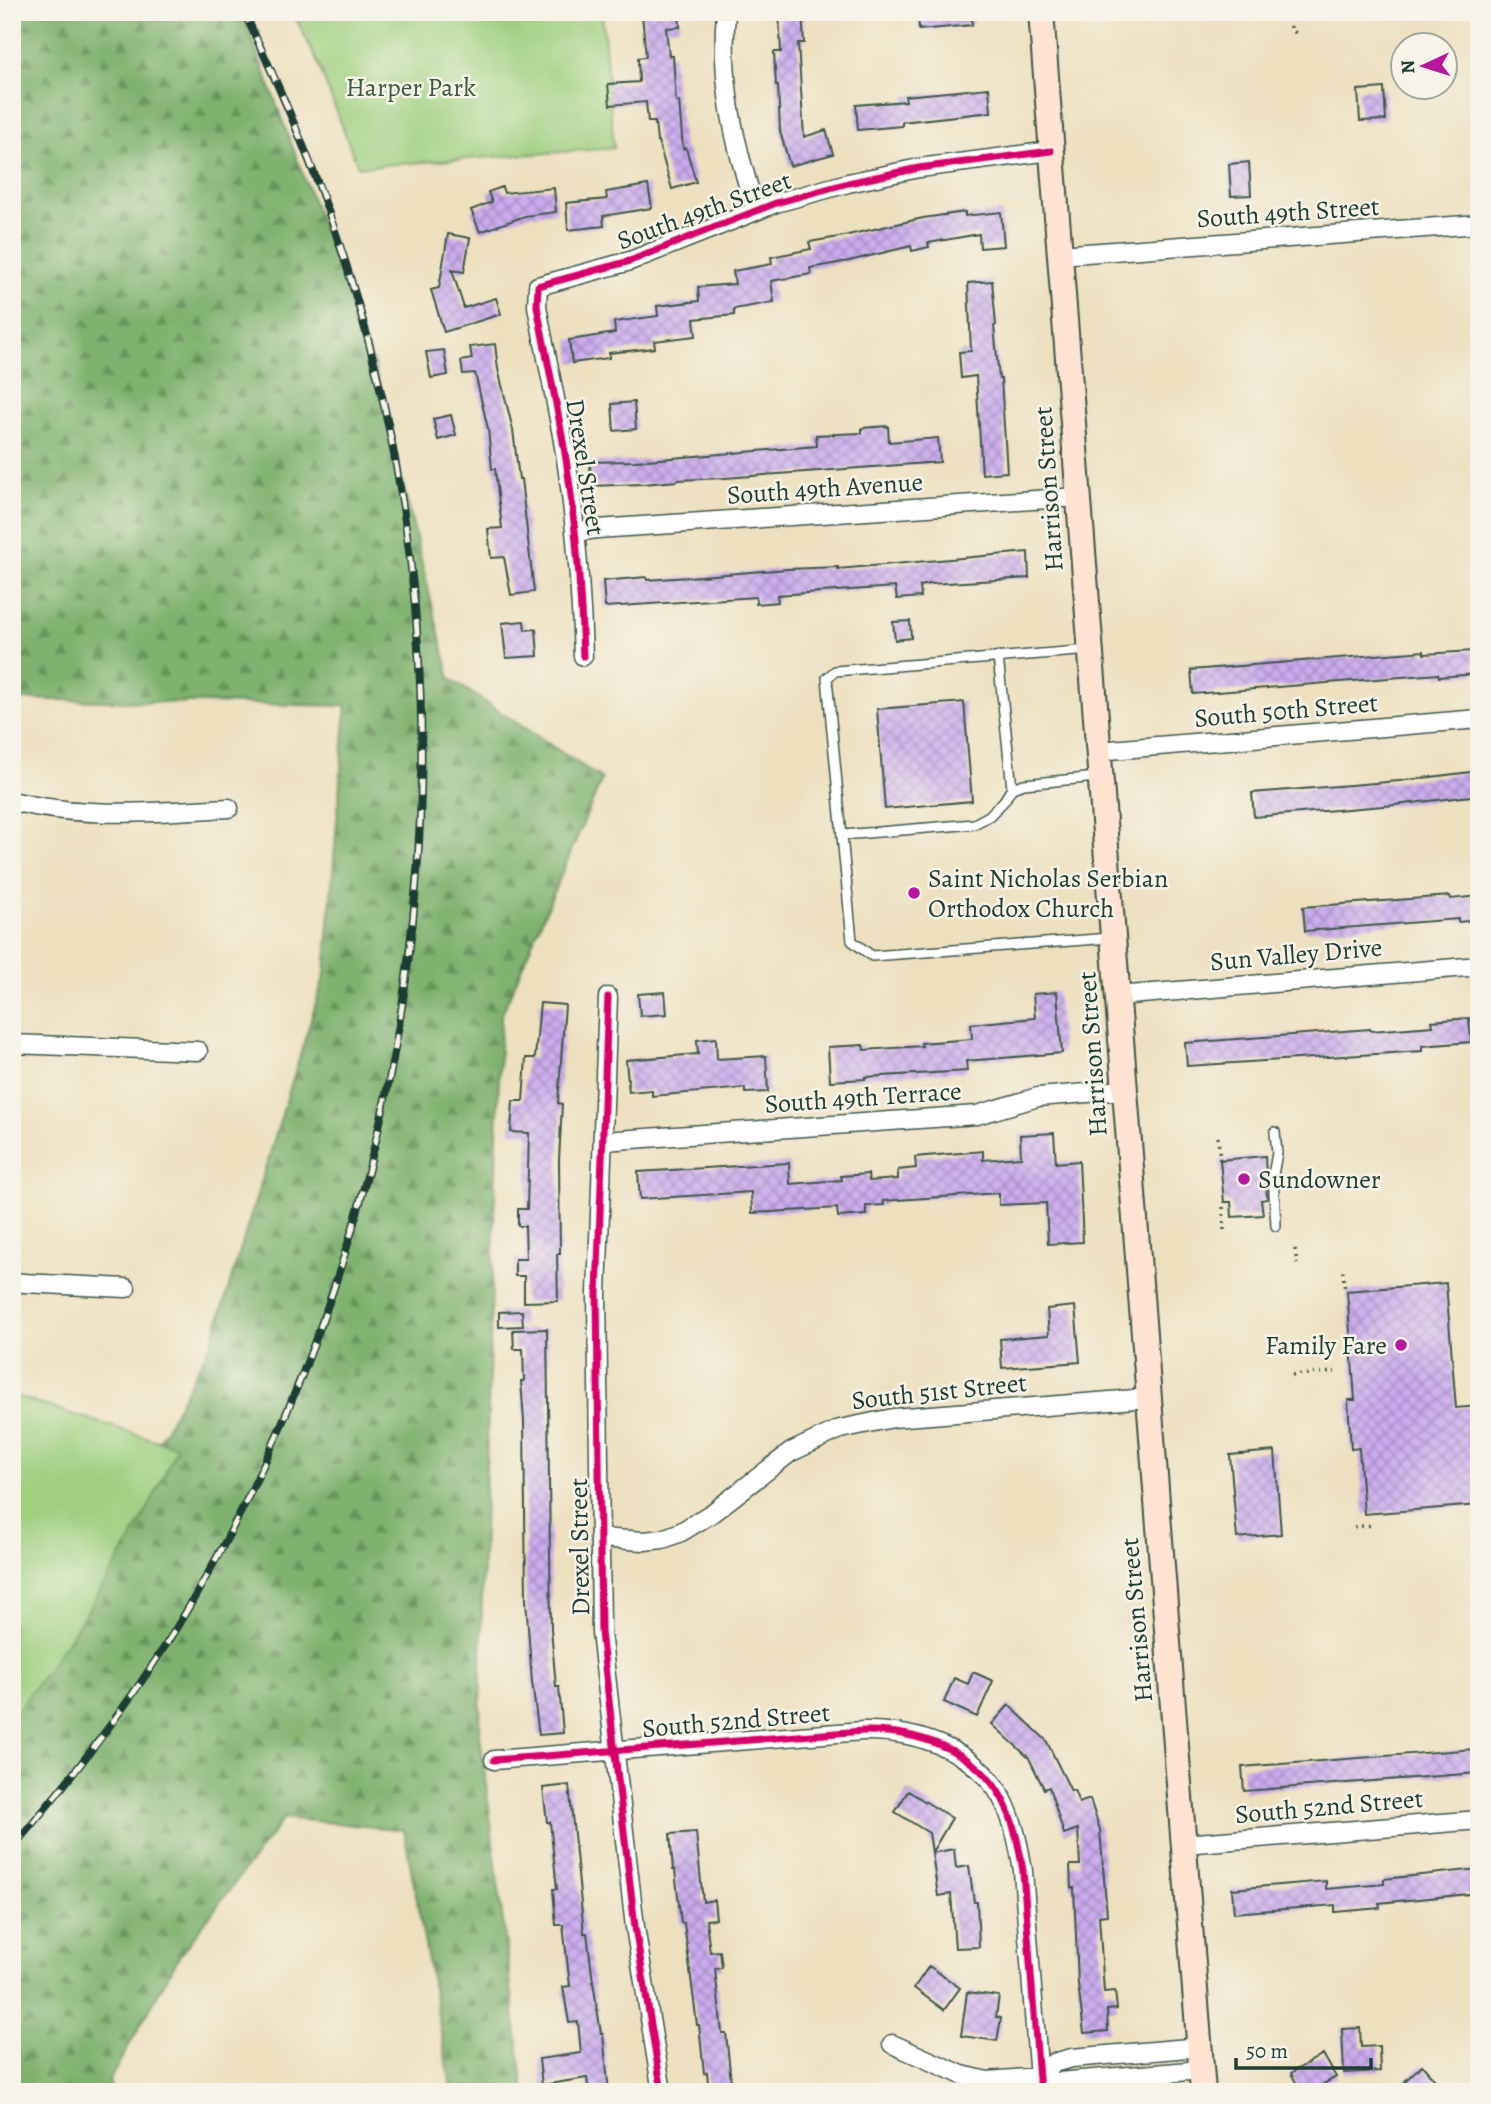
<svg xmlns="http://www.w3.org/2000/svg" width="1491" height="2104" font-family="Alegreya,serif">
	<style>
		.forest { fill: url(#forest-firs); stroke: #4f7851; stroke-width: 2 }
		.park { fill: #9fd07f; stroke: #5f865a; stroke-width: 2 }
		.building { fill: url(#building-cross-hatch) }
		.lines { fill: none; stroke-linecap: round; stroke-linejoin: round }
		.service-casing { stroke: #3e5549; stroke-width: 12 }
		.minor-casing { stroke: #3e5549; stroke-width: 21 }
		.secondary-casing { stroke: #3e5549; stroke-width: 28 }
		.path { stroke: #3e5549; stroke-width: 3.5; stroke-dasharray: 2 5; stroke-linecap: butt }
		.service { stroke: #fff; stroke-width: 9 }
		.minor { stroke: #fff; stroke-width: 18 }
		.secondary { stroke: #fee3d2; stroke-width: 24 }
		.rail-casing { stroke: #1f3d34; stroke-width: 8 }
		.rail { stroke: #f7f3e8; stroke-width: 5; stroke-dasharray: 16; stroke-linecap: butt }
		.cycleway-casing { stroke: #f7f3e8; stroke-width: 11 }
		.cycleway { stroke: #d6006c; stroke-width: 7 }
		.poi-dot { fill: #b5179e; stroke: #f7f3e8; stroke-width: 2.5 }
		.labels { text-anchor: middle; stroke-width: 5; stroke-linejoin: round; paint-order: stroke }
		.park-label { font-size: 26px; fill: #395a43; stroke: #f7f3e8 }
		.street-label { font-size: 26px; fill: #1f3d34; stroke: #f7f3e8 }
		.poi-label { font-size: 26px; fill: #1f3d34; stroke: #f7f3e8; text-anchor: start }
	</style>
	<defs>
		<pattern id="forest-firs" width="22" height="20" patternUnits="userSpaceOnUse" patternTransform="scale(1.75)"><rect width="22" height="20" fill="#7fb26e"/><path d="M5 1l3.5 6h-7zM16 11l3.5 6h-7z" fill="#67925b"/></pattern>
		<pattern id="building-cross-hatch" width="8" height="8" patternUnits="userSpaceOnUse" patternTransform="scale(1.75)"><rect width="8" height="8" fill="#cbacee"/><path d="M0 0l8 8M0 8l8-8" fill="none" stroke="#a48dc2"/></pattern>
	</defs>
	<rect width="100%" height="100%" fill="#f7f3e8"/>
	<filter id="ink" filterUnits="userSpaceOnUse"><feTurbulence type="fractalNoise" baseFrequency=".0143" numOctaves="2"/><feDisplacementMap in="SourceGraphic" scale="14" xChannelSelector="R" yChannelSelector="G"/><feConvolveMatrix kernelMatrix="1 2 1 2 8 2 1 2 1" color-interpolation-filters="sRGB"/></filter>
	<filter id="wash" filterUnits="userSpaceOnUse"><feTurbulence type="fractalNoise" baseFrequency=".00686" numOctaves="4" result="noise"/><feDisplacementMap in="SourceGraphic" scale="28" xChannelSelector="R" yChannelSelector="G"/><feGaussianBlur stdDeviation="1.57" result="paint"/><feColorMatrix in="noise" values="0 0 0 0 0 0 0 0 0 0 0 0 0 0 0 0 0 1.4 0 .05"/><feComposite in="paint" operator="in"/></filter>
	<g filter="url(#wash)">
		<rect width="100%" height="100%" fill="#ede0bf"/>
		<!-- forest -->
		<path class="forest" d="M 12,12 L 242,12 L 374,365 L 450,679 L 602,779 L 501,1016 L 482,1588 L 480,1736 L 524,2092 L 452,2092 L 404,1830 L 284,1818 L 180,1955 L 109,2081 L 113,2092 L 12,2092 L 12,1716 L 212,1342 L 325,974 L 346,706 L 12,699 Z"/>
		<!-- park -->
		<path class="park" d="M 293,12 L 602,12 L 614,148 L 358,167 L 317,61 Z
			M 12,1395 L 177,1447 C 165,1471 155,1496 142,1520 C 104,1589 60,1655 12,1717 Z"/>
		<g id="blocks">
			<!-- building -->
			<path class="building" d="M 660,12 L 679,12 L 680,27 L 666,28 L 669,56 L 673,56 L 676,102 L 679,101 L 683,149 L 686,148 L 696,182 L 672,189 L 658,141 L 657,141 L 655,122 L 648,122 L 646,102 L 610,105 L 608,84 L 639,82 L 638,58 L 646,57 L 642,14 Z
				M 779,12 L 802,12 L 804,43 L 798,43 L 804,137 L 826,130 L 833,154 L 790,166 L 780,131 L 778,86 L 776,86 L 774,52 L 781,52 Z
				M 918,12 L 971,12 L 972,25 L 919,30 Z
				M 989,88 L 991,112 L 902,122 L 902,126 L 858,130 L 856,105 L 906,101 L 905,96 Z
				M 1384,88 L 1386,120 L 1360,121 L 1358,90 Z
				M 1249,162 L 1251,195 L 1231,196 L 1229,164 Z
				M 648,185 L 652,208 L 603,216 L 604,226 L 568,230 L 566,203 L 607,199 L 606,192 Z
				M 502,187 L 504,193 L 554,188 L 556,212 L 525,216 L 480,232 L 471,210 L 492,202 L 488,192 Z
				M 965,212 L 965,216 L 1001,212 L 1004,246 L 980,248 L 979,234 L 928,243 L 929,247 L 912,251 L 911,246 L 849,261 L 810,268 L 811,274 L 771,281 L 774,302 L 734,309 L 734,315 L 694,319 L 696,336 L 654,341 L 655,348 L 609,353 L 609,358 L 572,363 L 569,340 L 615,333 L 614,322 L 658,316 L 657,306 L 699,301 L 698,287 L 735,284 L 733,271 L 772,264 L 771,257 L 811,249 L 809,242 L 839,237 L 923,218 Z
				M 448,234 L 470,238 L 464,272 L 452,270 L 464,308 L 496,298 L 501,314 L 444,332 L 431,290 L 439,288 Z
				M 992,281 L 996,325 L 994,326 L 999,379 L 1001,379 L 1007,472 L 982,474 L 976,376 L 961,378 L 959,352 L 971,351 L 968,283 Z
				M 495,344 L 498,369 L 513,430 L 519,479 L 521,479 L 534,592 L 511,595 L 504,557 L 491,558 L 488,529 L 502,528 L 495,469 L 492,469 L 488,429 L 475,373 L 463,374 L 461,361 L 472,359 L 470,347 Z
				M 444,350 L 448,375 L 431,378 L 426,352 Z
				M 634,402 L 636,429 L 614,431 L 612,404 Z
				M 451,415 L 456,435 L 438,440 L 433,419 Z
				M 888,426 L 889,442 L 938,438 L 940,462 L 725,478 L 677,480 L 677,481 L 643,484 L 591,486 L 590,462 L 635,461 L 817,446 L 816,435 L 862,433 L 862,428 Z
				M 1028,552 L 1029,578 L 930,584 L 920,586 L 921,597 L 897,599 L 895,587 L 777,595 L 778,602 L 756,604 L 756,597 L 605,607 L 603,581 L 646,577 L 647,580 L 689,577 L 787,569 L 838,567 L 838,569 Z
				M 524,621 L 525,630 L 536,629 L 538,656 L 506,658 L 502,623 Z
				M 910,621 L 911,638 L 895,640 L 893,622 Z
				M 1424,651 L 1424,654 L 1473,651 L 1475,674 L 1439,677 L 1438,674 L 1193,694 L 1191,670 Z
				M 964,702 L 972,801 L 885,809 L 877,709 Z
				M 1479,771 L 1479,795 L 1395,805 L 1254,817 L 1252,793 L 1399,781 Z
				M 1450,896 L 1451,899 L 1479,896 L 1479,920 L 1458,922 L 1458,919 L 1305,931 L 1303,907 Z
				M 665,992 L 667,1014 L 640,1016 L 638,994 Z
				M 1057,992 L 1062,1053 L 966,1061 L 967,1071 L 865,1077 L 865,1079 L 830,1081 L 828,1047 L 863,1045 L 864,1050 L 922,1046 L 921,1043 L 972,1039 L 971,1024 L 1035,1018 L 1033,994 Z
				M 540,1003 L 565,1005 L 558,1103 L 562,1104 L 559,1160 L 560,1254 L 557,1254 L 558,1301 L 524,1302 L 524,1276 L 515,1276 L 515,1259 L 526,1259 L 525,1226 L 518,1226 L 518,1209 L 527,1209 L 529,1133 L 511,1132 L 513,1101 L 523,1101 L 526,1058 L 535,1058 Z
				M 1469,1018 L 1471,1042 L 1422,1046 L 1422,1051 L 1187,1066 L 1185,1043 L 1370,1029 L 1371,1031 L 1433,1026 L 1432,1021 Z
				M 716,1038 L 717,1059 L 766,1056 L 768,1092 L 745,1093 L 745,1088 L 652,1096 L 652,1090 L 629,1092 L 626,1060 L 698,1054 L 697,1040 Z
				M 1054,1133 L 1056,1163 L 1079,1161 L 1083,1242 L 1048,1244 L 1046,1203 L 999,1205 L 999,1193 L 883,1201 L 884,1205 L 866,1206 L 866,1215 L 838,1217 L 837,1208 L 752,1213 L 751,1192 L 640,1199 L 638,1172 L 789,1163 L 790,1184 L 842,1180 L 841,1176 L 868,1174 L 869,1181 L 898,1179 L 898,1170 L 916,1168 L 915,1157 L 983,1151 L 983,1160 L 1021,1157 L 1020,1135 Z
				M 1265,1156 L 1267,1199 L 1261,1200 L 1263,1215 L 1232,1217 L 1231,1202 L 1224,1202 L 1220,1160 Z
				M 1446,1283 L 1456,1408 L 1479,1406 L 1479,1505 L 1364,1514 L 1359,1448 L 1351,1449 L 1348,1400 L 1355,1400 L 1347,1291 Z
				M 1075,1306 L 1080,1362 L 1002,1368 L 1000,1339 L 1049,1335 L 1047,1309 Z
				M 522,1311 L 523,1326 L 499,1327 L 499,1312 Z
				M 547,1329 L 551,1629 L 556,1687 L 559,1687 L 563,1733 L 539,1735 L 532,1682 L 526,1600 L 524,1421 L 521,1381 L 524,1381 L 523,1349 L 514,1349 L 513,1330 Z
				M 1275,1451 L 1281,1534 L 1237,1538 L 1230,1455 Z
				M 973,1672 L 993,1681 L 977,1717 L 944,1702 L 954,1678 L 968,1684 Z
				M 1009,1705 L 1046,1740 L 1071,1791 L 1074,1790 L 1079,1803 L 1090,1799 L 1100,1830 L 1107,1915 L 1099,1916 L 1104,1992 L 1115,1991 L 1117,2009 L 1107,2010 L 1108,2031 L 1084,2033 L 1078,1984 L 1074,1888 L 1071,1888 L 1070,1865 L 1080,1865 L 1078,1829 L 1064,1834 L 1049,1787 L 1044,1789 L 1029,1758 L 992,1724 Z
				M 1475,1749 L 1477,1773 L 1244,1791 L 1242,1767 Z
				M 569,1785 L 584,1933 L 587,1933 L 593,1982 L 601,2034 L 603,2034 L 609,2092 L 589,2092 L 587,2078 L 542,2085 L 539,2059 L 581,2053 L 578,2022 L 569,2023 L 563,1987 L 570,1986 L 563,1925 L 556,1925 L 553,1889 L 557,1889 L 550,1822 L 547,1822 L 543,1788 Z
				M 908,1791 L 952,1818 L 932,1852 L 929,1833 L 895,1812 Z
				M 696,1832 L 703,1902 L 714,1900 L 716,1919 L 706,1920 L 710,1952 L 720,1951 L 722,1968 L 715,1969 L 722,2033 L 726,2033 L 732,2092 L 709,2092 L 707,2072 L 704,2073 L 699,2025 L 697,2025 L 684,1923 L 681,1923 L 675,1870 L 673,1870 L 670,1834 Z
				M 954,1849 L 956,1868 L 969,1866 L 974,1902 L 977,1902 L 979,1947 L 955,1948 L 951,1894 L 938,1896 L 932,1853 Z
				M 1478,1869 L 1479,1893 L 1379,1903 L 1380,1908 L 1335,1912 L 1335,1905 L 1234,1913 L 1232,1889 L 1326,1881 L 1326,1889 L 1384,1884 L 1384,1879 Z
				M 929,1966 L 960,1988 L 944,2010 L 914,1988 Z
				M 967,1992 L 999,1996 L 996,2017 L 1001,2018 L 997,2041 L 961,2036 Z
				M 1360,2028 L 1361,2047 L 1379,2046 L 1380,2071 L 1344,2073 L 1342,2029 Z
				M 1323,2054 L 1336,2077 L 1309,2092 L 1301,2092 L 1291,2073 Z
				M 1422,2065 L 1445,2092 L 1415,2092 L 1405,2081 Z"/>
		</g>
	</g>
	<g filter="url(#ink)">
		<use href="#blocks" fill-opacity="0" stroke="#3e5549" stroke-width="2"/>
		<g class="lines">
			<!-- service casing -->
			<g class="service-casing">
				<path id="service" d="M 1090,650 L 835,671 L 827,678 L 852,941 L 872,956 L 1111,938
					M 998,657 L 1012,788
					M 843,835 L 974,824 L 989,816 L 1004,801 L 1012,788 L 1024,784 L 1097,777
					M 1275,1132 L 1277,1153 L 1273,1175 L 1276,1226"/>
			</g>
			<!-- minor casing -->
			<g class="minor-casing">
				<path id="minor" d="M 726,12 C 720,81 734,145 756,210
					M 1059,255 L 1479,224
					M 575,532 L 597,529 L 1078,497
					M 583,656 C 581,590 576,524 566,459 C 558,408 546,357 537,306 L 538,286 L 630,261 L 776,203 L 848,183 L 919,168 L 1051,151
					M 1098,751 L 1479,719
					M 12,801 C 82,819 158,812 229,808
					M 1117,996 L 1479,966
					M 608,997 L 597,1293 L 601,1632 L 635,1927 L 662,2092
					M 12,1044 L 198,1051
					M 603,1141 L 977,1115 L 1038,1097 L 1124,1090
					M 12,1281 L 23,1283 L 126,1288
					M 599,1538 L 644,1541 L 663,1539 L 681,1532 L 712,1513 L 791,1452 L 840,1429 L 893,1418 L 1148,1398
					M 494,1760 L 863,1731 C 915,1730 975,1749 1002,1798 C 1014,1821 1019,1846 1023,1871 L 1040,2092
					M 1184,1844 L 1479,1820
					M 892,2044 L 962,2075 L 987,2081 L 1039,2077 L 1058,2082 L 1201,2070
					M 1039,2077 L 1053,2063 L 1072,2058 L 1200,2047"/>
			</g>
			<!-- secondary casing -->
			<g class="secondary-casing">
				<path id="secondary" d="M 1041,12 L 1203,2092"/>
			</g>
			<!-- path -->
			<path class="path" d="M 1290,12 L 1291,29 L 1299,36
				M 1218,1137 L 1220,1161
				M 1223,1207 L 1224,1230
				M 1295,1249 L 1297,1264
				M 1343,1271 L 1345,1292
				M 1292,1375 L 1335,1372
				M 1354,1527 L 1374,1525"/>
			<!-- service -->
			<use href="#service" class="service"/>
			<!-- minor -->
			<use href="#minor" class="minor"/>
			<!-- secondary -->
			<use href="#secondary" class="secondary"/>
			<!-- rail casing -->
			<g class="rail-casing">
				<path id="rail" d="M 12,1848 C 70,1780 125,1710 172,1635 C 417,1237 490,736 353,287 C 325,192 287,102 244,12"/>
			</g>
			<!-- rail -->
			<use href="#rail" class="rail"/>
			<!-- cycleway casing -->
			<g class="cycleway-casing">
				<path id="cycleway" d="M 583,656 C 581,590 576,524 566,459 C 558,408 546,357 537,306 L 538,286 L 630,261 L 776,203 L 848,183 L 919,168 L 1051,151
					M 608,997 L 597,1293 L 601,1632 L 635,1927 L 662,2092
					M 494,1760 L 863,1731 C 915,1730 975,1749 1002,1798 C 1014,1821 1019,1846 1023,1871 L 1040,2092"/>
			</g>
			<!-- cycleway -->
			<use href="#cycleway" class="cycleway"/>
		</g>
	</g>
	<!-- markers -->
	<g class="poi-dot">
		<circle cx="914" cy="893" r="7"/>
		<circle cx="1244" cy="1179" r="7"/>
		<circle cx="1401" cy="1345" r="7"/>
	</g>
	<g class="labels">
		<!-- park labels -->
		<g class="park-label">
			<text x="411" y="96">Harper Park</text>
		</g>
		<!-- street labels -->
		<g class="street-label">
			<text transform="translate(704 210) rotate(-20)" y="9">South 49th Street</text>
			<text transform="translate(1288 212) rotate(-4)" y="9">South 49th Street</text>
			<text transform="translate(586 467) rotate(81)" y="9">Drexel Street</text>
			<text transform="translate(825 488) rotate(-4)" y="9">South 49th Avenue</text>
			<text transform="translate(1048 489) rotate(-94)" y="9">Harrison Street</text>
			<text transform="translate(1286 710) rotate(-5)" y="9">South 50th Street</text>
			<text transform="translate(1296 954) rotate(-5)" y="9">Sun Valley Drive</text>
			<text transform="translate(1092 1054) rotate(-94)" y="9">Harrison Street</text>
			<text transform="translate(863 1097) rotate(-4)" y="9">South 49th Terrace</text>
			<text transform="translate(939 1391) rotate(-6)" y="9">South 51st Street</text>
			<text transform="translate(579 1547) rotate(-91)" y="9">Drexel Street</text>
			<text transform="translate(1136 1620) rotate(-95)" y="9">Harrison Street</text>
			<text transform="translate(736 1720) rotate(-5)" y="9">South 52nd Street</text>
			<text transform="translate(1329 1806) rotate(-5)" y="9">South 52nd Street</text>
		</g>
		<!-- poi labels -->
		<g class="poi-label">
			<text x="928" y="887">Saint Nicholas Serbian<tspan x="928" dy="30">Orthodox Church</tspan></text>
			<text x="1258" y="1188">Sundowner</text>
			<text x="1387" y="1354" text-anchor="end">Family Fare</text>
		</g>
	</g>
	<!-- margin -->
	<rect width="1491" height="2104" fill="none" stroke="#f7f3e8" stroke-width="42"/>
	<!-- north arrow -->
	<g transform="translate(1424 66) rotate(266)"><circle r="33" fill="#f7f3e8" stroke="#a1aaa0" stroke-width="2"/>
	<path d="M0-5L12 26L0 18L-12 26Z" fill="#b5179e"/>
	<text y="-10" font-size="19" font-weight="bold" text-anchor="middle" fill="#1f3d34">N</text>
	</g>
	<!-- scale -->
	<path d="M1236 2058v10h135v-10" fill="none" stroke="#1f3d34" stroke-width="3.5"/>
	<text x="1246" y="2058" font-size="21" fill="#1f3d34" stroke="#f7f3e8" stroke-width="5" paint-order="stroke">50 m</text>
</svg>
